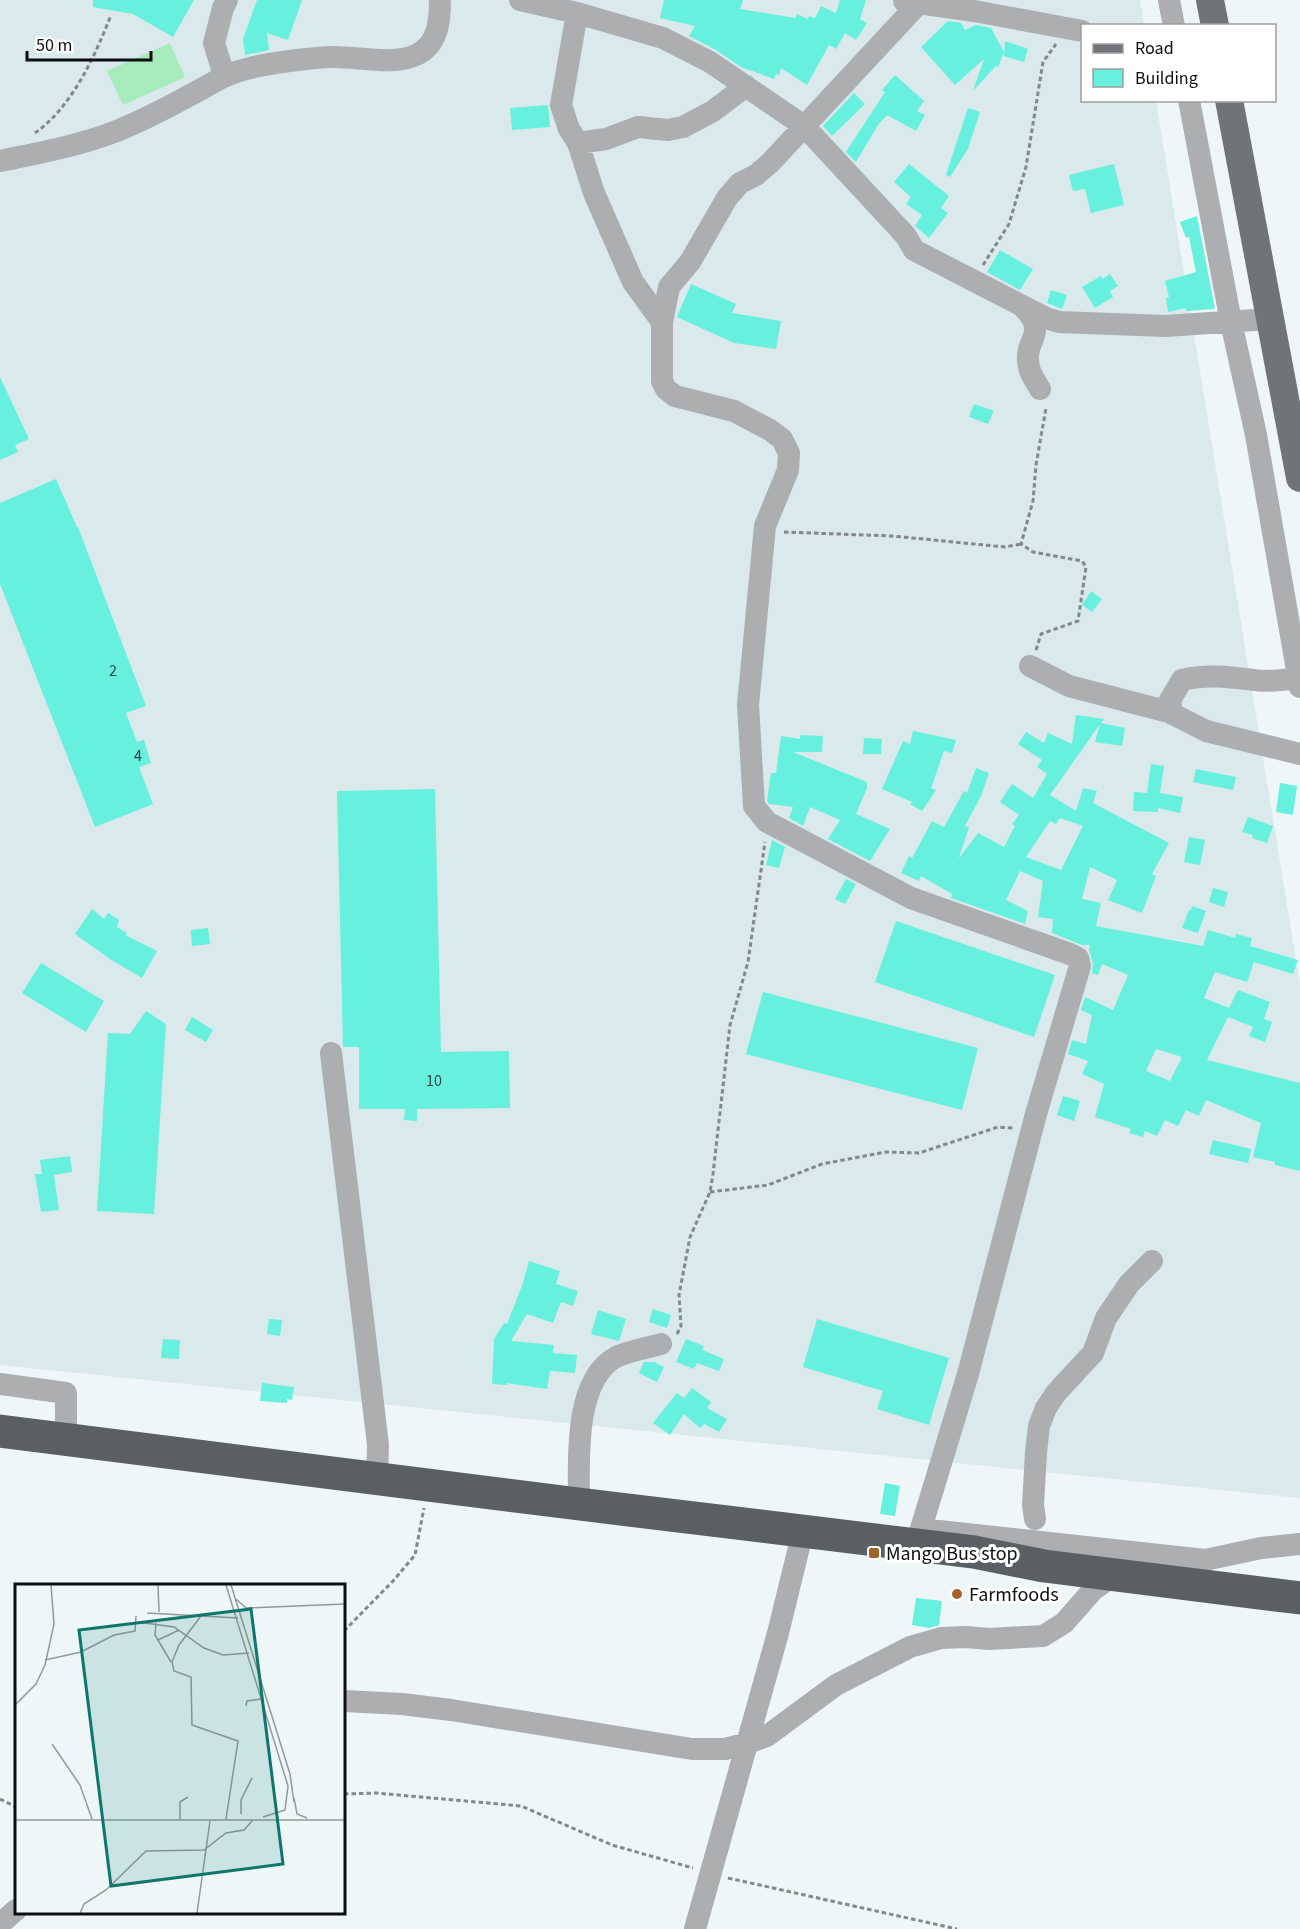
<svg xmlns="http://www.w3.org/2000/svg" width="1300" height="1929" font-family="'Source Sans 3',sans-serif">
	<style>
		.built { fill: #d9e9ec }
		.green { fill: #a7ebba }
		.building { fill: #67f0de; fill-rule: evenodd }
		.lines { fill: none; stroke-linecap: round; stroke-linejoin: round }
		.path { stroke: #83888a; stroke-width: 3; stroke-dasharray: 4.5 3; stroke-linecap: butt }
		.minor { stroke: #acaeb0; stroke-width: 22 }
		.major { stroke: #707377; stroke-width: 28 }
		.highway { stroke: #5a5f63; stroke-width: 33 }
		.poi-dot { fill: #a16329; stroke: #fff; stroke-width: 2 }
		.labels { text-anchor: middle; stroke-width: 6; stroke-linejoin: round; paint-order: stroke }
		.number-label { font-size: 16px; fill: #234643 }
		.poi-label { font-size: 20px; fill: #0c0e0f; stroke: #fff; text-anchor: start }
		.inset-road { fill: none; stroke: #94999b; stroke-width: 1.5 }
		.view { fill: #0f766e; fill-opacity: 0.15; stroke: #0f766e; stroke-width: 3 }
		.inset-edge { fill: none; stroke: #0c0e0f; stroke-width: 3 }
	</style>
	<rect width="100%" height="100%" fill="#eef6f8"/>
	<!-- built -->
	<path class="built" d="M 0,0 L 1140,0 L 1144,25 L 1082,26 L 1082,100 L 1156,101 L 1300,985 L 1300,1498 L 0,1365 Z"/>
	<!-- green -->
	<path class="green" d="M 170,43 L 185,77 L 123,105 L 107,71 Z"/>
	<!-- building -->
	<path class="building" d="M 93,0 L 194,0 L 173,37 L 133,14 L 93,7 Z
		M 257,0 L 302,0 L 288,40 L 267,33 L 269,50 L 245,55 L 243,39 Z
		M 664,0 L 743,0 L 740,9 L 795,18 L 797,14 L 808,19 L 809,16 L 815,18 L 821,6 L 836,13 L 840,0 L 866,0 L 860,19 L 867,23 L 856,40 L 845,33 L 836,49 L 829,45 L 807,85 L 781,68 L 779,75 L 776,74 L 774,79 L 741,67 L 716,50 L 689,36 L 695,26 L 660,18 Z
		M 948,21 L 961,23 L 965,30 L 976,25 L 991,28 L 1004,52 L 998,67 L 996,66 L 973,91 L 984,59 L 955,85 L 921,47 Z
		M 1005,41 L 1028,49 L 1024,62 L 1004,56 Z
		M 895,75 L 924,101 L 917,111 L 925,115 L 916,131 L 887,115 L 878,125 L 856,162 L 846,152 L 885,92 L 882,90 Z
		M 854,93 L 865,104 L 832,136 L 823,126 Z
		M 548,105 L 550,127 L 512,130 L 510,108 Z
		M 968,108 L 980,112 L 968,149 L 950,177 L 946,175 Z
		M 909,164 L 949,196 L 941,208 L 948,213 L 929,238 L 915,226 L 922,215 L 906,204 L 911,197 L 894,182 Z
		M 1114,164 L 1124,205 L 1091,213 L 1085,189 L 1073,191 L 1069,175 Z
		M 1197,216 L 1215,309 L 1186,311 L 1186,308 L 1168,312 L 1166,298 L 1169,297 L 1165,281 L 1196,272 L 1189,237 L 1186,238 L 1180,222 Z
		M 1000,250 L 1033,269 L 1020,290 L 987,272 Z
		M 1110,274 L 1118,286 L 1110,291 L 1113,297 L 1095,308 L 1082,287 L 1101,276 L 1103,279 Z
		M 691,284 L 736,304 L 732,313 L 781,321 L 776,349 L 734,343 L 677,317 Z
		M 1051,290 L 1067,295 L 1062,309 L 1047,303 Z
		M 0,377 L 29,439 L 15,445 L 18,452 L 0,460 Z
		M 974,404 L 994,411 L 988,424 L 969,417 Z
		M 56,479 L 77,527 L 78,527 L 146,706 L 126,713 L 137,742 L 144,740 L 151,763 L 139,767 L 153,804 L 95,827 L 0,584 L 0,503 Z
		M 1091,591 L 1102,599 L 1092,612 L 1082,605 Z
		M 1076,715 L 1104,719 L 1101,723 L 1125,728 L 1122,746 L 1095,742 L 1100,724 L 1050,795 L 1076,811 L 1083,788 L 1097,791 L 1093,803 L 1169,843 L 1152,874 L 1156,876 L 1142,913 L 1108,900 L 1117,880 L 1090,867 L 1082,899 L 1101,903 L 1096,926 L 1203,946 L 1208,930 L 1235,938 L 1236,934 L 1252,938 L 1250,946 L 1298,960 L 1293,974 L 1254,962 L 1247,982 L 1215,972 L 1204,998 L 1229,1008 L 1238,990 L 1270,1002 L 1264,1019 L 1272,1022 L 1265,1042 L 1249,1036 L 1253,1027 L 1228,1017 L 1207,1060 L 1300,1083 L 1300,1171 L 1275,1165 L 1275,1162 L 1253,1157 L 1261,1123 L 1206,1100 L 1199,1116 L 1186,1110 L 1178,1126 L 1165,1120 L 1157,1136 L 1145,1131 L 1143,1137 L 1129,1133 L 1131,1129 L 1095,1117 L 1104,1084 L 1082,1074 L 1088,1061 L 1068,1054 L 1072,1040 L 1086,1044 L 1092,1015 L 1081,1010 L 1085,997 L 1113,1010 L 1128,975 L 1102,964 L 1098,975 L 1092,973 L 1093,963 L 1089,950 L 1090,945 L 1082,945 L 1052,933 L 1053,919 L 1038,917 L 1043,881 L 1020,871 L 1006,900 L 1028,911 L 1025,924 L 951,898 L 952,894 L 921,876 L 919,881 L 901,873 L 909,856 L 912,858 L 932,821 L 944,827 L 964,791 L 967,793 L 976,768 L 989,773 L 981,796 L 965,826 L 969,828 L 959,857 L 960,857 L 978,833 L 1004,847 L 1015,826 L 1012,824 L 1019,815 L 1000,802 L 1012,784 L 1033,798 L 1047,774 L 1037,767 L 1042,760 L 1018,744 L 1026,732 L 1044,743 L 1048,733 L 1072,744 ZM 1060,818 L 1083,826 L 1061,870 L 1026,857 L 1050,821 L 1056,824 ZM 1156,1049 L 1182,1057 L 1170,1081 L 1146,1071 Z
		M 913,731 L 956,740 L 952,753 L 944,751 L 931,788 L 936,790 L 922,811 L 910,804 L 912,802 L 882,789 L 903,741 L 910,744 Z
		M 800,735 L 823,736 L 822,752 L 793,752 L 867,782 L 867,788 L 856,814 L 890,829 L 870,861 L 828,839 L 840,820 L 810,807 L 803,826 L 789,818 L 793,807 L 769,804 L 767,801 L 771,773 L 776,773 L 781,736 L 800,739 Z
		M 864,738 L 882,739 L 881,754 L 863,754 Z
		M 1151,764 L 1164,766 L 1160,793 L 1183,797 L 1180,813 L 1158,808 L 1158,812 L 1133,811 L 1134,792 L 1147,793 Z
		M 1196,769 L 1236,777 L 1233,790 L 1193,782 Z
		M 1280,783 L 1297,786 L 1293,815 L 1276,812 Z
		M 435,789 L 441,1052 L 509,1051 L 510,1108 L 417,1109 L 417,1121 L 404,1120 L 405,1109 L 359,1109 L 359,1047 L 343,1047 L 337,791 Z
		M 1248,817 L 1273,826 L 1267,843 L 1252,838 L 1253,835 L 1242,832 Z
		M 1189,837 L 1205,840 L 1200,865 L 1184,862 Z
		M 772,840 L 785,847 L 779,868 L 766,865 Z
		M 846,879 L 856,884 L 845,904 L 835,899 Z
		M 1213,888 L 1228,892 L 1224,907 L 1209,902 Z
		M 1192,906 L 1206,911 L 1198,933 L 1182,928 L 1189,910 L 1191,910 Z
		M 92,909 L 104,919 L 108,913 L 119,920 L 117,927 L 127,933 L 125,935 L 157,951 L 142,978 L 110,959 L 75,934 Z
		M 896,921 L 1055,975 L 1034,1037 L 875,982 Z
		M 208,928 L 210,944 L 192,946 L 191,930 Z
		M 41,963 L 104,1001 L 86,1032 L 22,993 Z
		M 763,992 L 978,1048 L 962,1110 L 746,1054 Z
		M 146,1011 L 166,1024 L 154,1214 L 97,1211 L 108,1033 L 130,1034 Z
		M 192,1017 L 213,1030 L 206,1042 L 185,1030 Z
		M 1063,1096 L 1080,1101 L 1074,1121 L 1057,1115 Z
		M 1213,1140 L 1251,1149 L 1248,1163 L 1209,1154 Z
		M 70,1156 L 72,1172 L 54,1175 L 59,1210 L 41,1212 L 35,1174 L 42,1174 L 40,1160 Z
		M 529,1261 L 560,1271 L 556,1284 L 578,1291 L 573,1306 L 561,1302 L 553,1323 L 527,1314 L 511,1341 L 554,1345 L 553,1353 L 577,1355 L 575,1373 L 550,1371 L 547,1389 L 507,1383 L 507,1385 L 492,1384 L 494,1339 L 504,1323 L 507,1324 L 523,1283 Z
		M 653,1309 L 671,1315 L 667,1328 L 649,1322 Z
		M 598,1310 L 626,1319 L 619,1341 L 591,1334 Z
		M 269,1319 L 282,1320 L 280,1336 L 267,1334 Z
		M 817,1319 L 949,1358 L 929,1425 L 877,1409 L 883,1391 L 803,1367 Z
		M 163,1339 L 180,1340 L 179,1359 L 161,1358 Z
		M 686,1339 L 704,1346 L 702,1350 L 724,1359 L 719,1371 L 697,1363 L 694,1369 L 676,1362 Z
		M 644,1362 L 654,1362 L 664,1367 L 657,1382 L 639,1373 Z
		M 262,1383 L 294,1387 L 292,1400 L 287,1399 L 287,1403 L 260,1401 Z
		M 692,1388 L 711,1402 L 707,1408 L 727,1419 L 719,1432 L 704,1424 L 700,1428 L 684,1414 L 670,1435 L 653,1423 L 677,1393 L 684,1398 Z
		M 885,1483 L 900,1486 L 895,1516 L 880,1514 Z
		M 916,1598 L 942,1601 L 939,1625 L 929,1628 L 912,1625 Z"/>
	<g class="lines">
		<!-- path -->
		<path class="path" d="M 35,133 C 72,107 95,56 111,15
			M 983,265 L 1009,224 L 1026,167 L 1043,62 L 1056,44
			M 784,532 L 892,536 L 1005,547 L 1021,544
			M 1036,650 L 1041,634 L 1078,621 L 1086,567 L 1082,561 L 1033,552 L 1021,544 L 1033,501 L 1036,465 L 1046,408
			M 710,1192 L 768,1185 L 822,1164 L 886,1152 L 919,1153 L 998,1127 L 1013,1128
			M 677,1334 L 681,1326 L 679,1295 L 690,1237 L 710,1192 L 713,1174 L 730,1025 L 748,962 L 765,842
			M 344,1631 L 393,1581 L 415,1555 L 424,1508
			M 344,1794 L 376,1793 L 521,1806 L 612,1845 L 693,1868
			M 0,1799 L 16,1807
			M 728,1878 L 957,1929"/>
		<!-- minor -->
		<path class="minor" d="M 520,0 L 577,13 L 663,38 L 710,62 L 804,126 L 906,236 L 914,250 L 1046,318 L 1059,322 L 1165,326 L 1270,319
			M 1169,0 L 1174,26
			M 904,1 L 974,11 L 1082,31
			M 577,13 L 561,105 L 569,129 L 578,143 L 594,193 L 633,282 L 662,322
			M 224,75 L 214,43 L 223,8 L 227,0
			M 1189,100 L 1231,322 L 1256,435 L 1300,687
			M 578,143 L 606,139 L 638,127 L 668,130 L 683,127 L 713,111 L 746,86
			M 0,161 C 38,153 78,146 114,132 C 143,121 170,106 196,92 C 216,81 228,73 250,68 C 270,63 309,58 331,57 C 357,56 392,66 416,55 C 438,45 440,21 440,0
			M 1022,306 C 1051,335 1022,338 1029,367 C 1030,374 1036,382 1040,389
			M 1030,666 L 1069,686 L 1169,712 L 1206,731 L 1300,754
			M 1172,714 L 1170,700 L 1182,680 C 1207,674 1229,677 1254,680 C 1266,682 1280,680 1292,679
			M 331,1053 L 378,1445 L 377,1479
			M 0,1384 L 66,1393 L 66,1438
			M 579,1504 C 579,1462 573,1381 616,1357 C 629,1351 647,1348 661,1344
			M 1035,1519 L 1033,1505 L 1036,1452 L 1039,1426 L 1046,1408 L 1056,1393 L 1093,1353 L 1106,1318 L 1129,1284 L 1152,1261
			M 921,1529 L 1205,1560 L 1261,1548 L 1300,1544
			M 916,1545 L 968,1374 L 1036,1114 L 1080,966 L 1078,958 L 1070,954 L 911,898 L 767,822 L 754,806 L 748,705 L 765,526 L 788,470 L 789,453 L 782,439 L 770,430 L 734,411 L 675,396 L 666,389 L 662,381 L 662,322 L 669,287 L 690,262 L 727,198 L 740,183 L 756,175 L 770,163 L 919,3
			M 344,1701 L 402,1704 L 451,1710 L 692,1749 L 725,1749 L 748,1743 L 767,1736 L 836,1685 L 910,1647 L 941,1638 L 966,1637 L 989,1639 L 1043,1636 L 1064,1623 L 1093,1590 L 1114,1575
			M 0,1924 L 16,1910
			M 695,1929 L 778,1633 L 803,1531"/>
		<!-- major -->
		<path class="major" d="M 1210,0 L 1215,26
			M 1229,100 L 1300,478"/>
		<!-- highway -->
		<path class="highway" d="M 0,1431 L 579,1504 L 974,1552 L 1044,1566 L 1300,1598"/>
	</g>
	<!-- markers -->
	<g class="poi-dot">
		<rect x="868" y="1547" width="12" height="12" rx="3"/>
		<circle cx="957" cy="1594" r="6"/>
	</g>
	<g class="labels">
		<!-- number labels -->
		<g class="number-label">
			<text x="113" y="676">2</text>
			<text x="138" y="761">4</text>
			<text x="434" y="1086">10</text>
		</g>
		<!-- poi labels -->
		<g class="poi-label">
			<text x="886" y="1560">Mango Bus stop</text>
			<text x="969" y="1601">Farmfoods</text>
		</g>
	</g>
	<!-- overview -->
	<g transform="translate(15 1584)">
		<rect width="330" height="330" fill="#eef6f8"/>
		<path class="inset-road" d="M 143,1 L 144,28M 211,1 L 273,202 L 270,226 L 248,233M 216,1 L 275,190 L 279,218M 221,15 L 231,24 L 330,20M 132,29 L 223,34M 186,32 L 164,61 L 157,78 L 159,87 L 176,93 L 177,141 L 223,157 L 211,235M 122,38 L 159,43 L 189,64 L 208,71 L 234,69M 141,39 L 140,51 L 156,78M 143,56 L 164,46M 30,76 L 66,68 L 99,51 L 120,47 L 121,32M 0,121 L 21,100 L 30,81 L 39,40 L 36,1M 231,122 L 232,117 L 246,115M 37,160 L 65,201 L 77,235M 279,214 L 282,230 L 292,234M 226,230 L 226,216 L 237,194M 165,235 L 165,218 L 173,213M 0,236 L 330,236M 65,329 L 69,320 L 91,306 L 131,267 L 189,266 L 211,249 L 229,246 L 237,237M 182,329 L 195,237"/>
		<path class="view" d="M 236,25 L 268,280 L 96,302 L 64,46 Z"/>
		<rect width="330" height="330" class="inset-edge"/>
	</g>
	<!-- legend -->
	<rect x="1081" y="24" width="195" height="78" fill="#ffffff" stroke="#9e9f9f" stroke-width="1.5"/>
	<rect x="1093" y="44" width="30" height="9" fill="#707377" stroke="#9e9f9f" stroke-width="1.5"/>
	<text x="1135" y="54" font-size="18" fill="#0c0e0f">Road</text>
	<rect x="1093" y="69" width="30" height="18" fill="#67f0de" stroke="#9e9f9f" stroke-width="1.5"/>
	<text x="1135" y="84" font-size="18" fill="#0c0e0f">Building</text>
	<!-- scale -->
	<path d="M27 51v9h124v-9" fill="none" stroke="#0c0e0f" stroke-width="3"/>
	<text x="36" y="51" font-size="18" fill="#0c0e0f" stroke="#ffffff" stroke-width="4.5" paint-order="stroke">50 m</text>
</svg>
